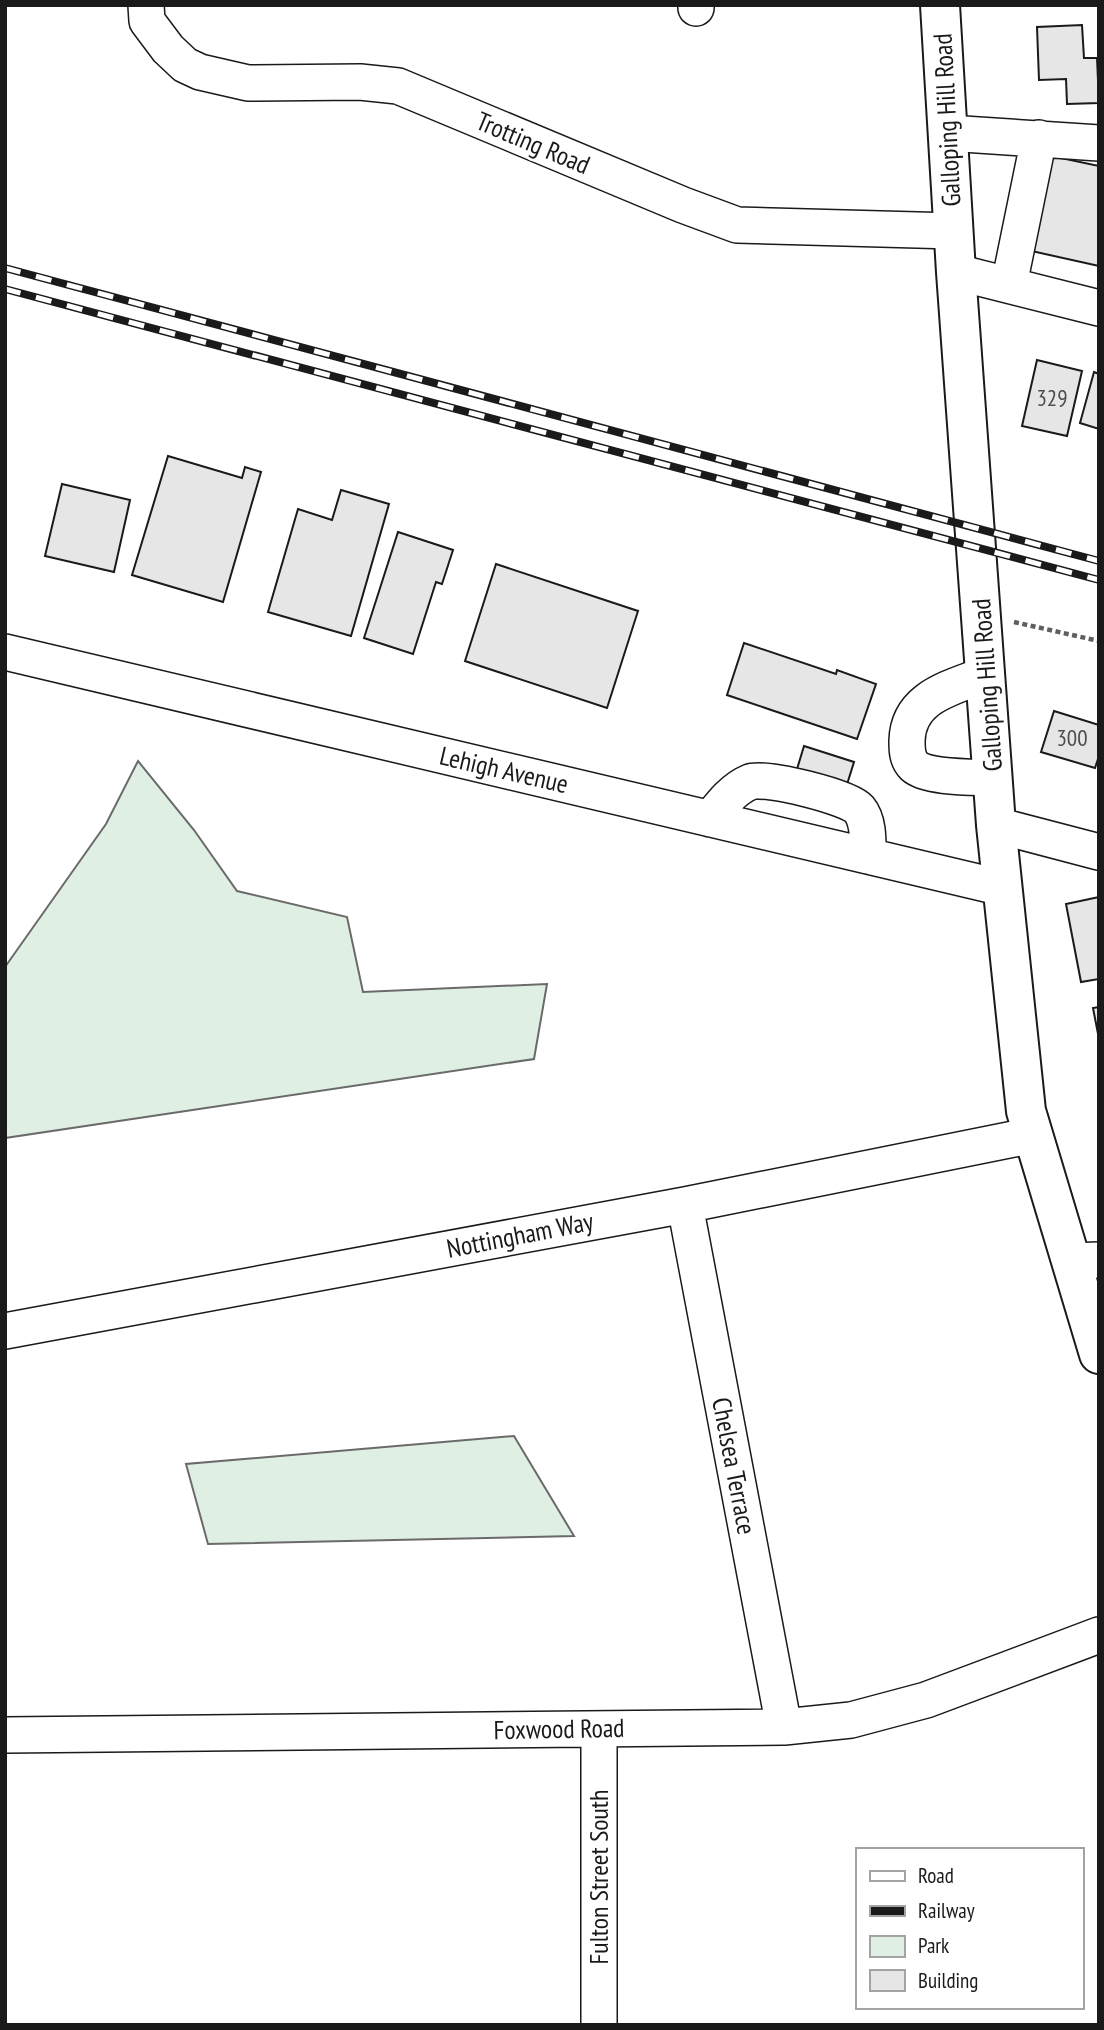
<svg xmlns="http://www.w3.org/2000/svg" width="1104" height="2030" font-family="'PT Sans Narrow',sans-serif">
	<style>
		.green { fill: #e0efe3; stroke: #6a6a6a; stroke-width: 2 }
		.building { fill: #e6e6e6; stroke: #1a1a1a; stroke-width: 2 }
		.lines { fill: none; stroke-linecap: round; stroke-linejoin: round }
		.minor-casing { stroke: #1a1a1a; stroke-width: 38 }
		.major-casing { stroke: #1a1a1a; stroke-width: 42 }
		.path { stroke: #5f5f5f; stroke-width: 4.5; stroke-dasharray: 5 3.5; stroke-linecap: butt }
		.minor { stroke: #fff; stroke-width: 35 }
		.major { stroke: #fff; stroke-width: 38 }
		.rail-casing { stroke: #1a1a1a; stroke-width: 8 }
		.rail { stroke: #fff; stroke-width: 5; stroke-dasharray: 16; stroke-linecap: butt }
		.labels { text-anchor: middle; stroke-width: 5; stroke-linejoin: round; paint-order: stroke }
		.number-label { font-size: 23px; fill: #4d4d4d }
		.street-label { font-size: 26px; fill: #1a1a1a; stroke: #fff }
	</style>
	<rect width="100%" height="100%" fill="#fff"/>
	<!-- green -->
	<path class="green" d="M 138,761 L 194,830 L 237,891 L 347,917 L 363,992 L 547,984 L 534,1059 L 5,1138 L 5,967 L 106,824 Z
		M 514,1436 L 574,1536 L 208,1544 L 186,1464 Z"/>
	<!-- building -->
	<path class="building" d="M 1082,25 L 1084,58 L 1097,58 L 1099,103 L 1067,104 L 1066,79 L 1039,80 L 1037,27 Z
		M 1047,155 L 1099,166 L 1099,266 L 1027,250 Z
		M 1037,360 L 1082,371 L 1067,436 L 1022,426 Z
		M 1094,372 L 1099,374 L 1099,429 L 1080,423 Z
		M 168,456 L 242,478 L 245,467 L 261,472 L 223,602 L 132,575 Z
		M 62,484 L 130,500 L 114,572 L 45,556 Z
		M 341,490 L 389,504 L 351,636 L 268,612 L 298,509 L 332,520 Z
		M 398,532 L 453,550 L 442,584 L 436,582 L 413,654 L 364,638 Z
		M 496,564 L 638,611 L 607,708 L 465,661 Z
		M 744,643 L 836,674 L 837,670 L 876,684 L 857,739 L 727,695 Z
		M 1054,711 L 1099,725 L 1099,756 L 1095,768 L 1041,752 Z
		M 804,746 L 854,762 L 844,794 L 794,779 Z
		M 1099,897 L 1099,979 L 1081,982 L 1066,904 Z
		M 1099,1007 L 1099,1039 L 1093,1008 Z"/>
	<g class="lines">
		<!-- minor casing -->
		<g class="minor-casing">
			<path id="minor" d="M 146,5 L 147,21 L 168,49 L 185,65 L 200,72 L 248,83 L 360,82 L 398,86 L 683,205 L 737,225 L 954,231
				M 696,5 L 696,8
				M 948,133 L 1099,143
				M 956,272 L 1099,308
				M 1009,285 L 1039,138
				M 5,652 L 1003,888
				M 986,674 C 952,688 908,696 907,741 C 907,750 907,759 914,766 C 927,778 975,777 993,778
				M 710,819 C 721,805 733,789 750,782 C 764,776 849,797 859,809 C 869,821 868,841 868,856
				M 996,825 L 1099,852
				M 685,1205 L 784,1727
				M 1071,1261 L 1099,1260
				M 5,1331 L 685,1205 L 1034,1135
				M 5,1735 L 784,1727 L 851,1720 L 926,1700 L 1099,1635
				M 599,2025 L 599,1729"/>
		</g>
		<!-- major casing -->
		<g class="major-casing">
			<path id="major" d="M 940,5 L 956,272 L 996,825 L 1026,1111 L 1099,1354"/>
		</g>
		<!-- path -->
		<path class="path" d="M 1014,622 L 1099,641"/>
		<!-- minor -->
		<use href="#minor" class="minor"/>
		<!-- major -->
		<use href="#major" class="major"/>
		<!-- rail casing -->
		<g class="rail-casing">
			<path id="rail" d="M 5,268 L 1099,561
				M 5,289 L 1099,580"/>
		</g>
		<!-- rail -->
		<use href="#rail" class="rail"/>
	</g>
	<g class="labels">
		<!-- number labels -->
		<g class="number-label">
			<text x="1052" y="406">329</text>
			<text x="1072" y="746">300</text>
		</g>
		<!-- street labels -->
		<g class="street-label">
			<text transform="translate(947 120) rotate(-93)" y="9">Galloping Hill Road</text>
			<text transform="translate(533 143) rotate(23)" y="9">Trotting Road</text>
			<text transform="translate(987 685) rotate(-94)" y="9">Galloping Hill Road</text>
			<text transform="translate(504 770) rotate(13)" y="9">Lehigh Avenue</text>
			<text transform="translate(520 1235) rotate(-11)" y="9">Nottingham Way</text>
			<text transform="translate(734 1466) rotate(79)" y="9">Chelsea Terrace</text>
			<text transform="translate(559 1729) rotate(-1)" y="9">Foxwood Road</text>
			<text transform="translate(599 1877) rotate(-90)" y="9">Fulton Street South</text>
		</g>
	</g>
	<!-- border -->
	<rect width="1104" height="2030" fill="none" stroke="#1a1a1a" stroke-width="14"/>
	<!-- legend -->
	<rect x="856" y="1848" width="228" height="161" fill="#ffffff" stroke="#a3a3a3" stroke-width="2"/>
	<rect x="870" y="1871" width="35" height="10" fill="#ffffff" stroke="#a3a3a3" stroke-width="2"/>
	<text x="918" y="1883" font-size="21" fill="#1a1a1a">Road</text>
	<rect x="870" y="1906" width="35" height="10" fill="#1a1a1a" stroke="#a3a3a3" stroke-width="2"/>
	<text x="918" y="1918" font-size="21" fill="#1a1a1a">Railway</text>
	<rect x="870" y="1936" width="35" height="21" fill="#e0efe3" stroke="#a3a3a3" stroke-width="2"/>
	<text x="918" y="1953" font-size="21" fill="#1a1a1a">Park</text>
	<rect x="870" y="1970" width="35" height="21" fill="#e6e6e6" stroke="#a3a3a3" stroke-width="2"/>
	<text x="918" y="1988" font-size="21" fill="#1a1a1a">Building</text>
</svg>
